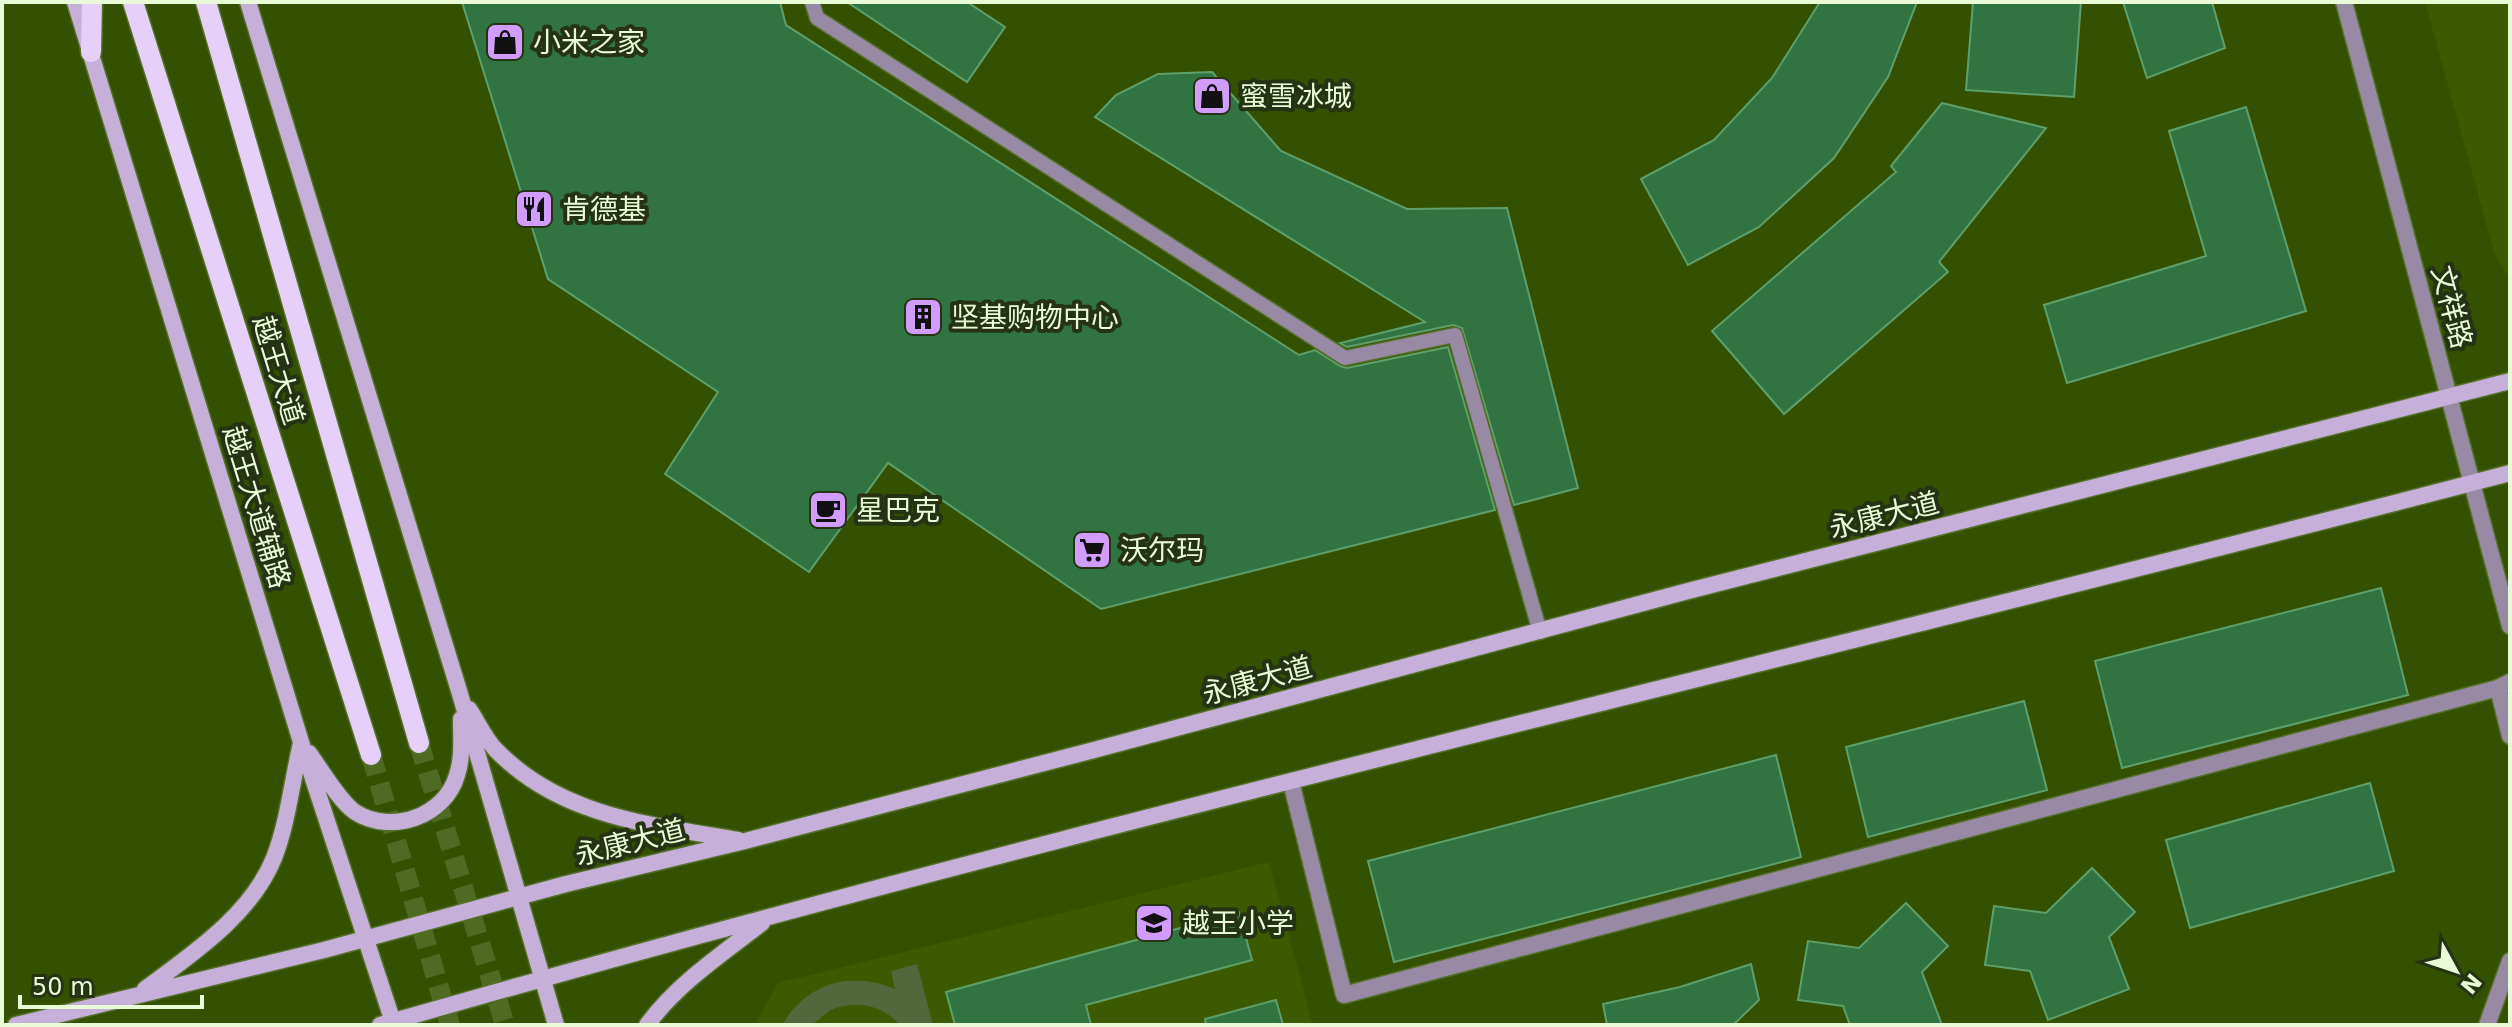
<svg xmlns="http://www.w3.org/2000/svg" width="2512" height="1027" font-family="'DejaVu Sans','Noto Sans SC',sans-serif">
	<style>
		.built { fill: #3c5b01 }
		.green { fill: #53673c }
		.building { fill: #317341; stroke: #5ea06b; stroke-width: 2 }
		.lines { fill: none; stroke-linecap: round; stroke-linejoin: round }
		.primary-tunnel { stroke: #4f6a22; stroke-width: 20; stroke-dasharray: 20 10; stroke-linecap: butt }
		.service-casing { stroke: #547028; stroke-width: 17 }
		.minor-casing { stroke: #547028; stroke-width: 19 }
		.tertiary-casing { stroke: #547028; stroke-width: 19 }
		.secondary-casing { stroke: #547028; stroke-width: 19 }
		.primary-casing { stroke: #547028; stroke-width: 23 }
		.service { stroke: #988aa4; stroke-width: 14 }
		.minor { stroke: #988aa4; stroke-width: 16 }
		.tertiary { stroke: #988aa4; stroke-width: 16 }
		.secondary { stroke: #c6b0d9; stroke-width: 16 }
		.primary { stroke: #e6cff9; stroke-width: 20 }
		.labels { text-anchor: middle; stroke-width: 8; stroke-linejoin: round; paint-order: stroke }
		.poi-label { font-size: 28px; fill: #e8fbd6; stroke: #253214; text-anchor: start }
		.street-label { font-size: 28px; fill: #e8fbd6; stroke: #253214 }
	</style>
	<rect width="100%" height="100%" fill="#345102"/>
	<!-- built -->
	<path class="built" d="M 2425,2 L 2510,2 L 2510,279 L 2495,255 Z
		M 1269,862 L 1313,1025 L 755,1025 L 778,983 Z"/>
	<!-- green -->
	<path class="green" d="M 917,964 L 933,1025 L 900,1025 C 883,1005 853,999 829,1011 C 823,1015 819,1020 814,1023 C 806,1027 791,1025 782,1025 C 807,983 850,970 895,989 L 891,971 Z"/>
	<!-- building -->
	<path class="building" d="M 462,2 L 780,2 L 786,25 L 1299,355 L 1315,350 L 1340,366 L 1347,368 L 1448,347 L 1495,510 L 1101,609 L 888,463 L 809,572 L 665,474 L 718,392 L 548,279 Z
		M 847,2 L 967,2 L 1005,27 L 967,82 Z
		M 1820,2 L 1917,2 L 1888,77 L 1834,158 L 1759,227 L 1688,265 L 1641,179 L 1714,140 L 1772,78 Z
		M 1973,2 L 2081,2 L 2074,97 L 1966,90 Z
		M 2123,2 L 2212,2 L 2225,48 L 2147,78 Z
		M 1212,72 L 1281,151 L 1407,209 L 1507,208 L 1578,488 L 1514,505 L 1462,328 L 1453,325 L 1347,347 L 1340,343 L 1425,322 L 1095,117 L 1116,95 L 1158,74 Z
		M 1942,103 L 2046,128 L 1939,262 L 1948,272 L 1784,414 L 1712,331 L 1896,172 L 1891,166 Z
		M 2246,107 L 2306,311 L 2067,383 L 2044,305 L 2206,256 L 2169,131 Z
		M 2381,588 L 2408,695 L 2122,768 L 2095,661 Z
		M 2024,701 L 2047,790 L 1868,837 L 1846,747 Z
		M 1776,755 L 1801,857 L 1394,962 L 1368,861 Z
		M 2370,783 L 2394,871 L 2190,928 L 2166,840 Z
		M 2092,868 L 2135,912 L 2109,937 L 2129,989 L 2048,1020 L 2030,971 L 1985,965 L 1994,906 L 2046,913 Z
		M 1906,903 L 1948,946 L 1922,972 L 1942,1025 L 1850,1025 L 1843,1006 L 1798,1000 L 1808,941 L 1859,948 Z
		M 1239,912 L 1252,960 L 1086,1005 L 1091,1025 L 955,1025 L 946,992 Z
		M 1751,964 L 1759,1000 L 1733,1025 L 1607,1025 L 1603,1004 L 1680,987 Z
		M 1276,1000 L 1283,1025 L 1206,1025 L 1205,1019 Z"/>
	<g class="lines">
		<!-- primary-tunnel -->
		<path class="primary-tunnel" d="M 419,743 L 505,1025
			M 371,755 L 450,1025"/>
		<!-- service casing -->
		<g class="service-casing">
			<path id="service" d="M 812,2 L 817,18 L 1345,358 L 1455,335 L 1540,632"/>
		</g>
		<!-- minor casing -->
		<g class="minor-casing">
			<path id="minor" d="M 2510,682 L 2498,688 L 2510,736
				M 1291,782 L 1344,995 L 2498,688
				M 2487,1025 L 2510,961"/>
		</g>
		<!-- tertiary casing -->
		<g class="tertiary-casing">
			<path id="tertiary" d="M 2344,2 L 2510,626"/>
		</g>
		<!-- secondary casing -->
		<g class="secondary-casing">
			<path id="secondary" d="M 75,2 L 301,742 L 394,1025
				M 248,2 L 460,694 L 556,1025
				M 469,709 C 478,722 485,739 496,750 C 561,817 652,825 738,840
				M 309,753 C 321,769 339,801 355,812 C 391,835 445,817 457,775 C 463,757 461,738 461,719
				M 145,989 C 192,954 251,915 274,858 C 288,822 292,781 301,743
				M 16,1025 L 324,950 L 566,884 L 745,841 L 1094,750 L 1688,591 L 2510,381
				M 380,1025 C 1084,822 1800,659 2510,473
				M 647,1025 C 677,984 722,954 762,923"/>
		</g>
		<!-- primary casing -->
		<g class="primary-casing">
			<path id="primary" d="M 133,2 L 371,755
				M 206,2 L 419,743
				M 91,52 L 92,2"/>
		</g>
		<!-- service -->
		<use href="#service" class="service"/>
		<!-- minor -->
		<use href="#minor" class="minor"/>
		<!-- tertiary -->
		<use href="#tertiary" class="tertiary"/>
		<!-- secondary -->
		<use href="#secondary" class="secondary"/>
		<!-- primary -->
		<use href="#primary" class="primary"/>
	</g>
	<!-- icons -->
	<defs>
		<g id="shop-square" transform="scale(2)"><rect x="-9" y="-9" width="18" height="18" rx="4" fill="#d29cfd" stroke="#253214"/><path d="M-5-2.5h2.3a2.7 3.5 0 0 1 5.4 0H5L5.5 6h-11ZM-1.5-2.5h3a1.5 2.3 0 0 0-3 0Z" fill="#111"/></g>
		<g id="restaurant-square" transform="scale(2)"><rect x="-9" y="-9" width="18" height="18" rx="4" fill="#d29cfd" stroke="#253214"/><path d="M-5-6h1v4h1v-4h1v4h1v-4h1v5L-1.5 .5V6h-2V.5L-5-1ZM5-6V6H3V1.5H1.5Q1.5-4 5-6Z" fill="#111"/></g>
		<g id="building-square" transform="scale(2)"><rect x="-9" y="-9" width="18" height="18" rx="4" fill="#d29cfd" stroke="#253214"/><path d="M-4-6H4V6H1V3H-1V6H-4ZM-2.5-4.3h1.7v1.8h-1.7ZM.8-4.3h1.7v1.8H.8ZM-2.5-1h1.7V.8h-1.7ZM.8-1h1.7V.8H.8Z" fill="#111"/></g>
		<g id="cafe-square" transform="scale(2)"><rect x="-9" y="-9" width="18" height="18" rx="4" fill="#d29cfd" stroke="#253214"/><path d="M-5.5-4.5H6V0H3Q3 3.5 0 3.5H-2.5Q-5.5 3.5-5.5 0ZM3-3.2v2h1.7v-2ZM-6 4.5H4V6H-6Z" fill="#111"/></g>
		<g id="supermarket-square" transform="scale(2)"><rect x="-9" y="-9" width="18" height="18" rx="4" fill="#d29cfd" stroke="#253214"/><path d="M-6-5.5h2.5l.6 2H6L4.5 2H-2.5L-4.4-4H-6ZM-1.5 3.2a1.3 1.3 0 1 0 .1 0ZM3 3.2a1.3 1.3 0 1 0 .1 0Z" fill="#111"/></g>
		<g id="school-square" transform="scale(2)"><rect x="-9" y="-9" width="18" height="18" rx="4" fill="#d29cfd" stroke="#253214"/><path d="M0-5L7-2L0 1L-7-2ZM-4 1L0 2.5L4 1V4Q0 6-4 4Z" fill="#111"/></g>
	</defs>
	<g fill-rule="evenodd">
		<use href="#shop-square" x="505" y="42"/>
		<use href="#shop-square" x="1212" y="96"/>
		<use href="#restaurant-square" x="534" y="209"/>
		<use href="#building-square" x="923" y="317"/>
		<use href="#cafe-square" x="828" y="510"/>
		<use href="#supermarket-square" x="1092" y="550"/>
		<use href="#school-square" x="1154" y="923"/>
	</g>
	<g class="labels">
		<!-- poi labels -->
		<g class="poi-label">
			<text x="533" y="52">小米之家</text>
			<text x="1240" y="106">蜜雪冰城</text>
			<text x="562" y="219">肯德基</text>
			<text x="951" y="327">坚基购物中心</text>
			<text x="856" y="520">星巴克</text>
			<text x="1120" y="560">沃尔玛</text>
			<text x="1182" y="933">越王小学</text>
		</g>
		<!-- street labels -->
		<g class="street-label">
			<text transform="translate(2452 307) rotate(75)" y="10">文祥路</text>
			<text transform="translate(279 370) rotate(73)" y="10">越王大道</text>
			<text transform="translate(257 507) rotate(73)" y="10">越王大道辅路</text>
			<text transform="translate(1884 515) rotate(-14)" y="10">永康大道</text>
			<text transform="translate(1257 680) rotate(-15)" y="10">永康大道</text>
			<text transform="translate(630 842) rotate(-14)" y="10">永康大道</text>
		</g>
	</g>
	<!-- border -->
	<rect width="2512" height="1027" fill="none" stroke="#e8fbd6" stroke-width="8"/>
	<!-- north arrow -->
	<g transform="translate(2456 971) rotate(130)" stroke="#253214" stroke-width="6" paint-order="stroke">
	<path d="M0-6L14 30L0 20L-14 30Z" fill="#e8fbd6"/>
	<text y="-12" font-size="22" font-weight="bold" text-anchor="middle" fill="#e8fbd6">N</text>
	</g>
	<!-- scale -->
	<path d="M20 995v12h182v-12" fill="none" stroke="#e8fbd6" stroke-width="4"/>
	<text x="32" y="995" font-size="24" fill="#e8fbd6" stroke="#253214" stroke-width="6" paint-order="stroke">50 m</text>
</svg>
